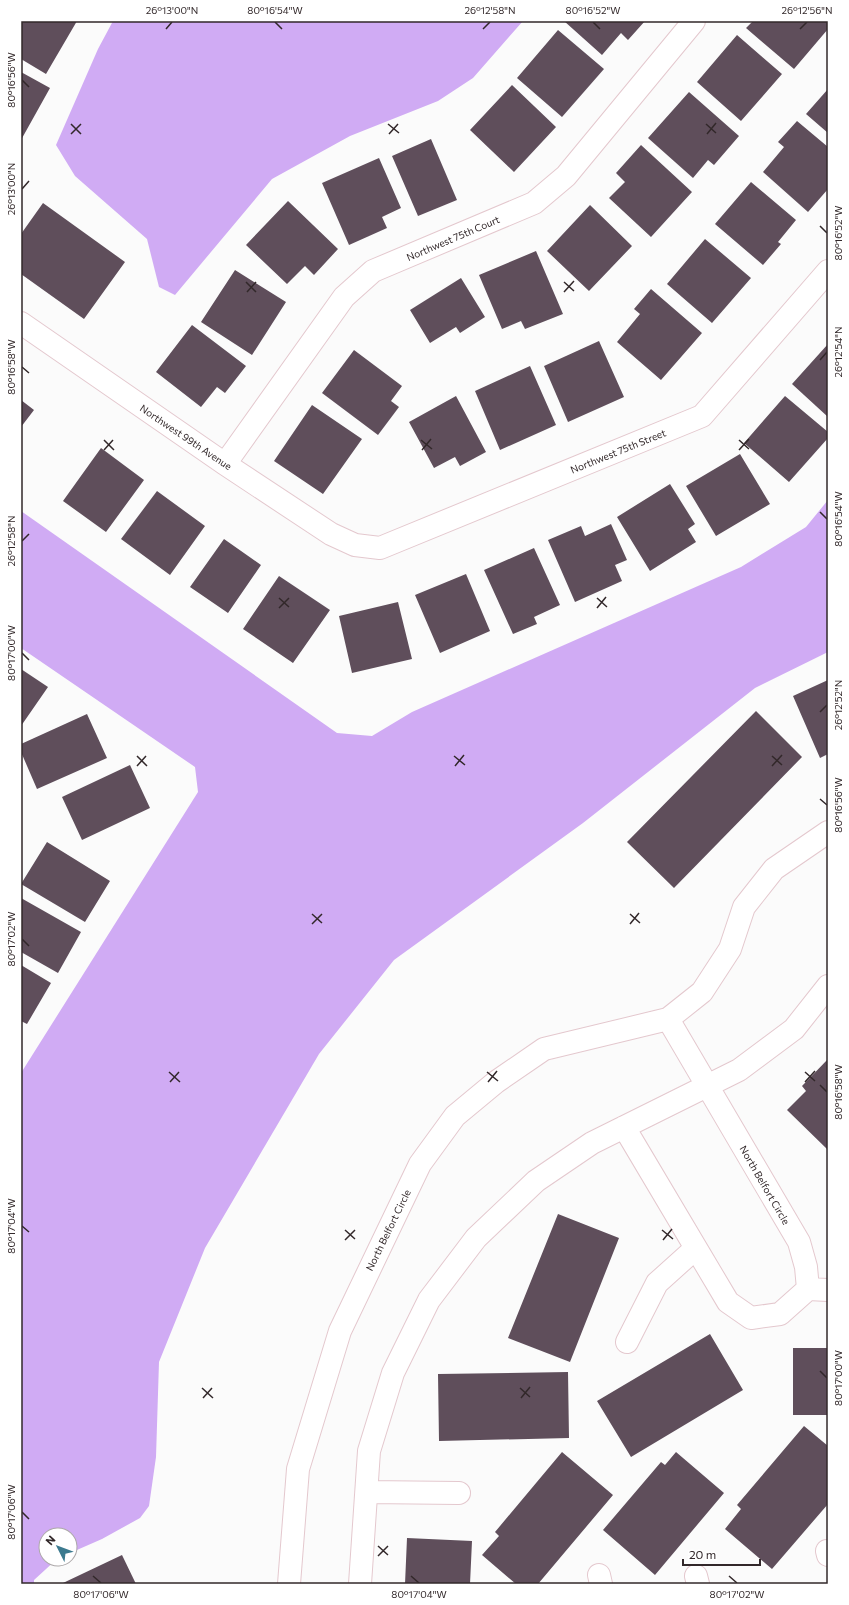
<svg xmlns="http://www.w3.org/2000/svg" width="849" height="1605" font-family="Commissioner,sans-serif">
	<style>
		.water { fill: #d0abf4 }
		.building { fill: #5f4e5b }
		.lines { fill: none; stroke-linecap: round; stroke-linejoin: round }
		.minor-casing { stroke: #e4c8ce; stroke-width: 24 }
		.minor { stroke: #fff; stroke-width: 22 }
		.ticks { fill: none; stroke: #32282a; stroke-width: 1.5 }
		.labels { text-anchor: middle; stroke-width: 4; stroke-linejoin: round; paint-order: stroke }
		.street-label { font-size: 10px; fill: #32282a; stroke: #fff }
		.neatline { fill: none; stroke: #32282a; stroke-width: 1.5 }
		.ticks-label { font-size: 10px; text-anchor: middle; fill: #32282a }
	</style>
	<rect width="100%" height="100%" fill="#fbfbfb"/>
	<!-- water -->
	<path class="water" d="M 113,21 L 523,21 L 473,78 L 438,101 L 350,136 L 272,179 L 175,295 L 159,287 L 147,239 L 75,176 L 56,145 L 98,49 Z
		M 828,500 L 828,652 L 755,688 L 583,823 L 394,960 L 319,1054 L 205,1248 L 159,1362 L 156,1457 L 149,1506 L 140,1518 L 102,1539 L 70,1553 L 70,1535 L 46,1535 L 46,1559 L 57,1559 L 34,1580 L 34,1584 L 21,1584 L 21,1073 L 198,792 L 195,767 L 21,648 L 21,511 L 337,733 L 372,736 L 412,712 L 741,567 L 806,527 Z"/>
	<!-- building -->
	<path class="building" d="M 21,21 L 77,21 L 46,74 L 21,59 Z
		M 564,21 L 645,21 L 628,40 L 621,33 L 602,55 Z
		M 753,21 L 828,21 L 828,29 L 794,69 L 746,28 Z
		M 558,30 L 604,69 L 562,117 L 517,78 Z
		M 737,35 L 782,74 L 741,121 L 697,82 Z
		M 21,72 L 50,88 L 21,140 Z
		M 512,85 L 556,127 L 514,172 L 470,130 Z
		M 828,89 L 828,133 L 806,114 Z
		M 689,92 L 739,136 L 714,165 L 708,160 L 693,178 L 648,138 Z
		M 797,121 L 828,147 L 828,189 L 808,212 L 763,172 L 784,147 L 778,142 Z
		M 431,139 L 457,200 L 418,216 L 392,156 Z
		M 641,145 L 692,192 L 651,237 L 609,198 L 625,182 L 616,173 Z
		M 379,158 L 401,208 L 382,217 L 387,228 L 349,245 L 322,183 Z
		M 751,182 L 796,220 L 778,242 L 781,244 L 763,265 L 715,224 Z
		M 288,201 L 338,249 L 314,275 L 305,266 L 287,284 L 246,245 Z
		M 43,203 L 125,262 L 84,319 L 21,274 L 21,234 Z
		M 590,205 L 632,246 L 589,291 L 547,251 Z
		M 705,239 L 751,278 L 712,323 L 667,284 Z
		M 536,251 L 563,314 L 525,329 L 521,321 L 502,329 L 479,275 Z
		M 235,270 L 286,302 L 252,355 L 201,322 Z
		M 461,278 L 485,317 L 460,333 L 456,327 L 430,343 L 410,310 Z
		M 651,289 L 702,333 L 661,380 L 617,342 L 640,314 L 634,309 Z
		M 192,325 L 246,366 L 225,393 L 217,387 L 201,407 L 156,372 Z
		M 599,341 L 624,397 L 568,422 L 544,366 Z
		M 828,344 L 828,417 L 792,384 Z
		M 354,350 L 402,386 L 391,401 L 399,407 L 378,435 L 322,393 Z
		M 530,366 L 556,425 L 500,450 L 475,391 Z
		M 456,396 L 486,452 L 460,466 L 455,457 L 434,468 L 409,422 Z
		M 785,396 L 828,432 L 828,438 L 789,482 L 744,443 Z
		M 21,400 L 34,410 L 21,427 Z
		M 312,405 L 362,439 L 323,494 L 274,461 Z
		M 101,448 L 144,480 L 106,532 L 63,501 Z
		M 740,454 L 770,504 L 716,536 L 686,486 Z
		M 670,484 L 695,524 L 688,529 L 696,542 L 650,571 L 617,517 Z
		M 157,491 L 205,526 L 170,575 L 121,539 Z
		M 611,524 L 627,560 L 615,565 L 622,581 L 575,602 L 548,540 L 581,526 L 585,536 Z
		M 224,539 L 261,565 L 228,613 L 190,587 Z
		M 534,548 L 560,605 L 534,617 L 537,624 L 513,634 L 484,570 Z
		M 466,574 L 490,631 L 440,653 L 415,595 Z
		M 279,576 L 330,610 L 293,663 L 243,629 Z
		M 398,602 L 412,659 L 352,673 L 339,616 Z
		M 21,669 L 48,687 L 21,726 Z
		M 828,680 L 828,754 L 820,758 L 793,696 Z
		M 756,711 L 802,757 L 674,888 L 627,842 Z
		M 87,714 L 107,758 L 37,789 L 21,752 L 21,744 Z
		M 130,765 L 150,808 L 82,840 L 62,797 Z
		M 47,842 L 110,881 L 85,922 L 21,884 Z
		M 21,898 L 81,932 L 58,973 L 21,952 Z
		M 21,965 L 51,983 L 27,1024 L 21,1021 Z
		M 828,1059 L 828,1150 L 787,1110 L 806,1091 L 802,1086 Z
		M 558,1214 L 619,1238 L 570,1362 L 508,1338 Z
		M 710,1334 L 743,1390 L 631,1457 L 597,1401 Z
		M 793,1348 L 828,1348 L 828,1415 L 793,1415 Z
		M 568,1372 L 569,1438 L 439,1441 L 438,1374 Z
		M 804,1426 L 828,1446 L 828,1504 L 772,1569 L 725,1529 L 741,1509 L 737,1505 Z
		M 562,1452 L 613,1495 L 538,1584 L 516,1584 L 482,1555 L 499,1536 L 495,1532 Z
		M 676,1452 L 724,1493 L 655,1575 L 603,1530 L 661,1462 L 665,1465 Z
		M 407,1538 L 472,1541 L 470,1584 L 405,1584 Z
		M 122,1555 L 136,1584 L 64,1584 L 63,1583 Z"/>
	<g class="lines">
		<!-- minor casing -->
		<g class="minor-casing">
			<path id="minor" d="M 21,323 L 225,464 L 331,534 L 355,545 L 380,548 L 702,416 L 828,271
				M 225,464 L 344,297 L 373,271 L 534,203 L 566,176 L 694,21
				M 624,1127 L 728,1302 L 751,1318 L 780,1314 L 808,1289 L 806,1267 L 799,1242 L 668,1019
				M 808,1289 L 828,1290
				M 627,1342 L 657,1283 L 696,1248
				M 367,1492 L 459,1493
				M 827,1551 L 828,1555
				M 599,1575 L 601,1584
				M 696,1576 L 698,1584
				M 289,1584 L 298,1469 L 340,1331 L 420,1164 L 455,1116 L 496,1082 L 544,1049 L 668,1019 L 702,992 L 730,949 L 744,907 L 774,869 L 828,832
				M 360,1584 L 369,1451 L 393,1373 L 429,1300 L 476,1238 L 536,1181 L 592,1143 L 739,1070 L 794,1029 L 828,986"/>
		</g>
		<!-- minor -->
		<use href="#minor" class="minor"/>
	</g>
	<!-- ticks -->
	<path class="ticks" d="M 275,22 L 282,29M 593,22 L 600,29M 166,29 L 172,22M 483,29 L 490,22M 800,29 L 807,22M 22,80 L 29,87M 71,124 L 81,134M 388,124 L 399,133M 706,124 L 716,133M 71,134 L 81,124M 389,134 L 398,124M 707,134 L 716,123M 22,189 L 29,181M 820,226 L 827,233M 246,282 L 256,292M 564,282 L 574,291M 247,292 L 256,282M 564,292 L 574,281M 820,360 L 827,352M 22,367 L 29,373M 104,440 L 114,450M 421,440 L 432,449M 739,440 L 749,449M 104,450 L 113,440M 422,450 L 431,439M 739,450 L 749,439M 820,512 L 827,519M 22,541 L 29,534M 279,598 L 289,607M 597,598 L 607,607M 279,608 L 289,598M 597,608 L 606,597M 22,653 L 29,660M 820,712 L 827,705M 137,756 L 147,766M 454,756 L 465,765M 772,756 L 782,765M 137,766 L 146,756M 455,766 L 464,755M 772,766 L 782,755M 820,799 L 827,805M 312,914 L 322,923M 630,914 L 640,923M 312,924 L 322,914M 630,924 L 639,913M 22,939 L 29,946M 169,1072 L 180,1082M 487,1072 L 498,1081M 805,1072 L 815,1081M 170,1082 L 179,1072M 488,1082 L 497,1071M 805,1082 L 815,1071M 820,1085 L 827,1092M 22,1226 L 29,1232M 345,1230 L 355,1239M 662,1230 L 673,1239M 345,1240 L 355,1230M 663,1240 L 672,1229M 820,1371 L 827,1378M 202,1388 L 213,1398M 520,1388 L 530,1397M 203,1398 L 212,1388M 521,1398 L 530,1387M 22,1512 L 29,1519M 378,1546 L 388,1555M 378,1556 L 388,1546M 93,1576 L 101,1583M 411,1576 L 419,1583M 729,1576 L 737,1583"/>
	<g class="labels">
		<!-- street labels -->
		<g class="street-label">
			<text transform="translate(453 238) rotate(-23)" y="4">Northwest 75th Court</text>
			<text transform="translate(186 437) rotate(34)" y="4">Northwest 99th Avenue</text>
			<text transform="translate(618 451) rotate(-22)" y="4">Northwest 75th Street</text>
			<text transform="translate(765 1185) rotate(60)" y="4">North Belfort Circle</text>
			<text transform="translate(388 1230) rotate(-64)" y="4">North Belfort Circle</text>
		</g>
	</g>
	<!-- border -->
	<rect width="849" height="1605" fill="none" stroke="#ffffff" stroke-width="44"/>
	<!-- north arrow -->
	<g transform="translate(58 1547) rotate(312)"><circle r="19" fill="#ffffff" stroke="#ada9aa"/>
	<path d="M0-3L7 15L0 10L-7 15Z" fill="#3c7a8f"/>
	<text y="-6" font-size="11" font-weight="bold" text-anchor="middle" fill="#32282a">N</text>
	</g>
	<!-- scale -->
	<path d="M683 1559v6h77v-6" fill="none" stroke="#32282a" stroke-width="2"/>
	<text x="689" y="1559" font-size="12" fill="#32282a" stroke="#ffffff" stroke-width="3" paint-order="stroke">20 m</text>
	<rect x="22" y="22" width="805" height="1561" class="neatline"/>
	<g class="ticks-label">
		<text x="172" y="14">26°13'00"N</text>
		<text x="275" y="14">80°16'54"W</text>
		<text x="490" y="14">26°12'58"N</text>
		<text x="593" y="14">80°16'52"W</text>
		<text x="807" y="14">26°12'56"N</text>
		<text transform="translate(11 80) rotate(-90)" y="4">80°16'56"W</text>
		<text transform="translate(11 189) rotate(-90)" y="4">26°13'00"N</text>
		<text transform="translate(838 233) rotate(-90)" y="4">80°16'52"W</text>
		<text transform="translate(838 352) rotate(-90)" y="4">26°12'54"N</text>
		<text transform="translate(11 367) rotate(-90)" y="4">80°16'58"W</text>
		<text transform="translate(838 519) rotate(-90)" y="4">80°16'54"W</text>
		<text transform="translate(11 541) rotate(-90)" y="4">26°12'58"N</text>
		<text transform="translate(11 653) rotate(-90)" y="4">80°17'00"W</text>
		<text transform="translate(838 705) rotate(-90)" y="4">26°12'52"N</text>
		<text transform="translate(838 805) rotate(-90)" y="4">80°16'56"W</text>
		<text transform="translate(11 939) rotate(-90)" y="4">80°17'02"W</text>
		<text transform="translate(838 1092) rotate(-90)" y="4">80°16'58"W</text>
		<text transform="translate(11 1226) rotate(-90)" y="4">80°17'04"W</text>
		<text transform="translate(838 1378) rotate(-90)" y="4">80°17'00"W</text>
		<text transform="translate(11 1512) rotate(-90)" y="4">80°17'06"W</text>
		<text x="101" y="1598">80°17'06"W</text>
		<text x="419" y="1598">80°17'04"W</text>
		<text x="737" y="1598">80°17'02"W</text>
	</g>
</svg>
